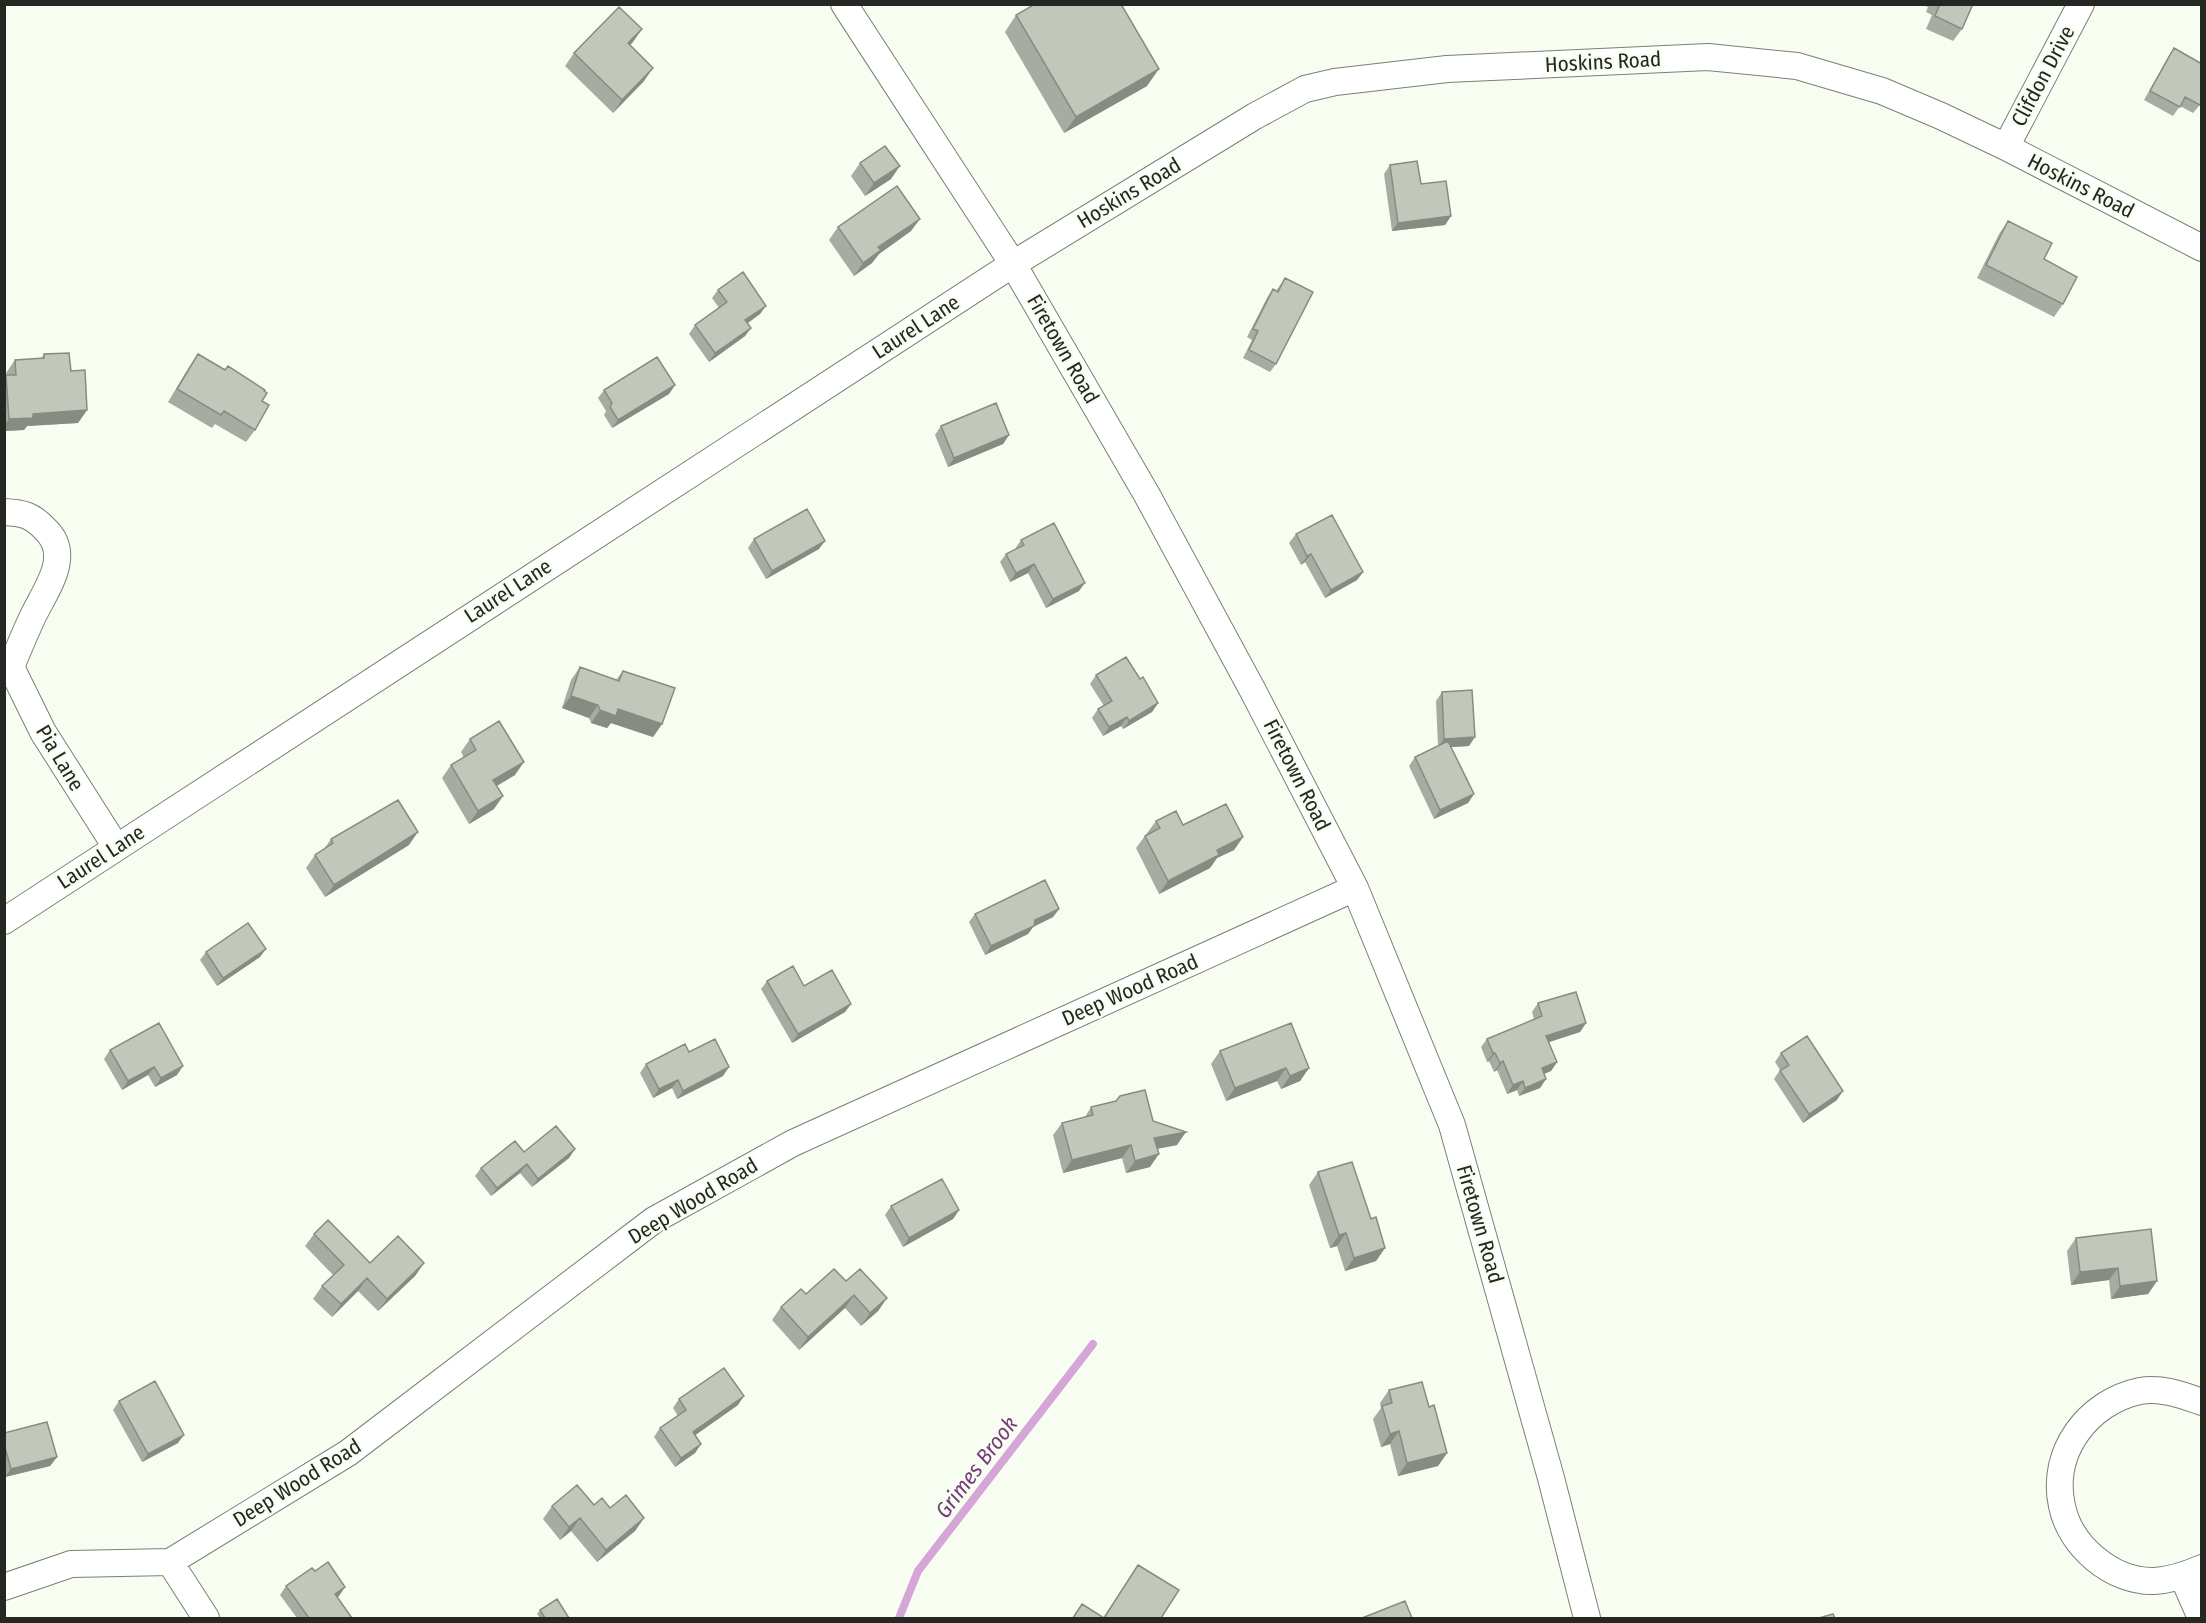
<svg xmlns="http://www.w3.org/2000/svg" width="2206" height="1623" font-family="'Fira Sans Condensed',sans-serif">
	<style>
		.lines { fill: none; stroke-linecap: round; stroke-linejoin: round }
		.stream { stroke: #d6a5d8; stroke-width: 8 }
		.minor-casing { stroke: #7a8074; stroke-width: 28 }
		.minor { stroke: #fff; stroke-width: 26 }
		.wall { fill: #a6aca1 }
		.shaded-wall { fill: #878c83 }
		.building { fill: #c1c8bb; stroke: #878c83; stroke-width: 1.5 }
		.labels { text-anchor: middle; stroke-width: 5; stroke-linejoin: round; paint-order: stroke }
		.street-label { font-size: 21px; fill: #252722; stroke: #f7fef1 }
		.water-label { font-size: 22px; font-style: italic; fill: #763b7a; stroke: #f7fef1 }
	</style>
	<rect width="100%" height="100%" fill="#f7fef1"/>
	<g class="lines">
		<!-- stream -->
		<path class="stream" d="M 899,1618 L 918,1571 L 1093,1344"/>
		<!-- minor casing -->
		<g class="minor-casing">
			<path id="minor" d="M 844,4 L 1013,264 L 1147,495 L 1252,689 L 1355,888 L 1452,1125 L 1551,1478 L 1587,1618
				M 2006,147 L 2081,4
				M 4,512 C 23,513 32,515 45,529 C 73,555 46,589 33,616 C 25,633 18,650 11,667
				M 4,660 L 11,667 L 43,732 L 116,847
				M 4,921 L 1013,264 L 1255,116 L 1305,89 L 1335,82 L 1447,69 L 1708,57 L 1797,66 L 1882,91 L 1941,116 L 2006,147 L 2202,248
				M 2202,1402 C 2182,1395 2161,1387 2140,1391 C 2088,1402 2050,1452 2062,1506 C 2070,1546 2112,1582 2154,1581 C 2171,1580 2186,1575 2202,1568
				M 170,1562 L 206,1618
				M 2183,1577 L 2201,1618
				M 4,1587 L 71,1564 L 170,1562 L 348,1453 L 654,1220 L 793,1143 L 1355,888"/>
		</g>
		<!-- minor -->
		<use href="#minor" class="minor"/>
	</g>
	<!-- wall -->
	<path class="wall" d="M 1922,4 L 1973,4 L 1962,29 L 1953,41 L 1926,29 L 1932,15 L 1926,12 L 1928,7 Z
		M 1016,15 L 1147,86 L 1064,133 L 1005,32 Z
		M 633,42 L 630,45 L 644,81 L 613,113 L 565,66 L 574,53 Z
		M 2174,48 L 2200,105 L 2193,113 L 2180,106 L 2173,116 L 2144,100 L 2168,57 Z
		M 860,163 L 891,179 L 865,196 L 851,176 Z
		M 1390,165 L 1421,184 L 1451,216 L 1445,225 L 1392,231 L 1384,174 Z
		M 2008,221 L 2044,259 L 2063,304 L 2054,317 L 1977,278 L 1999,234 Z
		M 838,227 L 911,231 L 879,254 L 872,263 L 854,276 L 829,240 Z
		M 1285,278 L 1276,364 L 1270,372 L 1243,358 L 1252,340 L 1247,337 L 1267,298 L 1273,289 L 1276,291 Z
		M 718,290 L 760,314 L 748,323 L 751,328 L 745,336 L 709,362 L 689,334 L 695,325 L 719,308 L 712,298 Z
		M 44,354 L 71,371 L 87,410 L 78,423 L 27,426 L 24,430 L 4,431 L 4,378 L 7,375 L 6,373 L 15,360 L 41,359 Z
		M 198,354 L 264,391 L 255,430 L 246,442 L 215,424 L 212,428 L 168,402 L 189,367 Z
		M 675,385 L 669,394 L 612,428 L 604,415 L 606,411 L 598,398 L 604,390 Z
		M 941,426 L 1009,435 L 1003,444 L 948,467 L 935,435 Z
		M 1296,534 L 1363,572 L 1357,580 L 1325,598 L 1305,562 L 1301,565 L 1289,543 Z
		M 754,539 L 819,549 L 766,579 L 748,548 Z
		M 1021,540 L 1079,591 L 1046,608 L 1028,573 L 1010,582 L 1000,562 L 1006,554 L 1015,549 Z
		M 580,667 L 616,680 L 623,671 L 662,724 L 653,737 L 611,723 L 607,728 L 591,723 L 589,718 L 562,708 L 571,680 Z
		M 1096,675 L 1140,679 L 1158,703 L 1152,712 L 1123,729 L 1121,726 L 1103,736 L 1092,718 L 1098,709 L 1104,706 L 1090,684 Z
		M 1442,692 L 1469,746 L 1451,747 L 1474,794 L 1468,803 L 1434,819 L 1409,766 L 1415,757 L 1438,746 L 1436,701 Z
		M 470,739 L 515,775 L 497,786 L 494,809 L 469,824 L 442,778 L 451,765 L 464,758 L 461,752 Z
		M 1156,821 L 1183,825 L 1243,837 L 1234,850 L 1217,858 L 1210,868 L 1159,894 L 1136,848 Z
		M 331,839 L 409,845 L 325,897 L 306,868 L 315,855 L 324,849 Z
		M 1059,909 L 1053,917 L 1033,927 L 1028,934 L 985,955 L 969,922 L 975,914 Z
		M 206,952 L 260,957 L 217,986 L 200,960 Z
		M 767,981 L 804,986 L 851,1004 L 845,1012 L 792,1043 L 761,989 Z
		M 1538,1003 L 1586,1023 L 1580,1032 L 1549,1042 L 1557,1062 L 1551,1071 L 1544,1074 L 1546,1079 L 1540,1088 L 1519,1096 L 1517,1090 L 1507,1094 L 1497,1070 L 1494,1072 L 1489,1061 L 1487,1062 L 1481,1047 L 1487,1039 L 1534,1019 L 1532,1012 Z
		M 110,1050 L 177,1075 L 155,1087 L 148,1075 L 122,1090 L 104,1059 Z
		M 1220,1051 L 1309,1068 L 1300,1081 L 1281,1089 L 1277,1081 L 1226,1101 L 1211,1064 Z
		M 1781,1053 L 1837,1100 L 1803,1123 L 1774,1079 L 1780,1070 L 1775,1062 Z
		M 646,1064 L 723,1076 L 677,1099 L 672,1088 L 653,1098 L 640,1073 Z
		M 1091,1107 L 1153,1121 L 1177,1145 L 1157,1149 L 1150,1167 L 1126,1173 L 1122,1158 L 1063,1173 L 1053,1135 L 1062,1123 L 1085,1117 Z
		M 575,1149 L 569,1158 L 532,1187 L 520,1173 L 491,1196 L 475,1176 L 481,1168 L 524,1152 Z
		M 1318,1172 L 1371,1219 L 1385,1248 L 1376,1261 L 1345,1271 L 1337,1246 L 1330,1248 L 1309,1185 Z
		M 891,1206 L 959,1210 L 953,1219 L 903,1247 L 885,1215 Z
		M 314,1234 L 370,1263 L 424,1263 L 415,1276 L 378,1311 L 358,1291 L 332,1317 L 313,1299 L 322,1286 L 333,1275 L 305,1246 Z
		M 2076,1238 L 2157,1281 L 2148,1294 L 2111,1299 L 2109,1280 L 2071,1285 L 2067,1251 Z
		M 846,1281 L 887,1298 L 878,1311 L 861,1326 L 845,1308 L 799,1350 L 772,1320 L 781,1307 L 806,1294 Z
		M 1389,1390 L 1429,1407 L 1447,1453 L 1438,1466 L 1398,1476 L 1390,1444 L 1381,1447 L 1373,1419 L 1381,1408 L 1380,1403 Z
		M 679,1399 L 738,1405 L 695,1435 L 701,1444 L 695,1453 L 675,1467 L 654,1437 L 660,1428 L 678,1416 L 673,1408 Z
		M 119,1401 L 178,1443 L 142,1462 L 113,1410 Z
		M 4,1433 L 57,1457 L 50,1466 L 5,1477 Z
		M 594,1505 L 610,1508 L 644,1518 L 635,1531 L 597,1562 L 571,1531 L 560,1540 L 543,1519 L 552,1506 Z
		M 1138,1565 L 1161,1618 L 1072,1618 L 1082,1604 L 1103,1618 Z
		M 315,1571 L 339,1596 L 337,1597 L 352,1618 L 297,1618 L 280,1595 L 286,1586 Z
		M 540,1610 L 569,1618 L 540,1618 L 537,1614 Z"/>
	<!-- shaded-wall -->
	<path class="shaded-wall" d="M 642,29 L 633,42 L 619,56 L 628,43 Z
		M 653,68 L 644,81 L 613,113 L 622,100 Z
		M 1159,69 L 1147,86 L 1064,133 L 1076,117 Z
		M 900,166 L 891,179 L 865,196 L 874,183 Z
		M 1451,216 L 1445,225 L 1392,231 L 1398,223 Z
		M 920,219 L 911,231 L 879,254 L 872,263 L 854,276 L 863,263 L 878,247 Z
		M 766,306 L 760,314 L 739,329 L 745,320 Z
		M 751,328 L 745,336 L 709,362 L 715,353 Z
		M 675,385 L 669,394 L 612,428 L 618,420 Z
		M 87,410 L 78,423 L 27,426 L 24,430 L 4,431 L 4,425 L 9,419 L 33,414 Z
		M 1009,435 L 1003,444 L 948,467 L 954,458 Z
		M 825,541 L 819,549 L 766,579 L 772,571 Z
		M 1311,554 L 1305,562 L 1301,565 L 1307,556 Z
		M 1034,564 L 1028,573 L 1010,582 L 1016,573 Z
		M 1363,572 L 1357,580 L 1325,598 L 1331,590 Z
		M 1085,583 L 1079,591 L 1046,608 L 1053,599 Z
		M 571,696 L 598,705 L 589,718 L 562,708 Z
		M 1158,703 L 1152,712 L 1123,729 L 1129,721 Z
		M 618,709 L 662,724 L 653,737 L 611,723 L 607,728 L 591,723 L 600,710 Z
		M 1127,717 L 1121,726 L 1103,736 L 1109,727 Z
		M 1475,737 L 1469,746 L 1438,748 L 1444,739 Z
		M 524,762 L 515,775 L 484,793 L 493,780 Z
		M 1474,794 L 1468,803 L 1434,819 L 1440,810 Z
		M 503,796 L 494,809 L 469,824 L 478,811 Z
		M 418,832 L 409,845 L 325,897 L 334,885 Z
		M 1243,837 L 1234,850 L 1217,858 L 1210,868 L 1159,894 L 1168,881 L 1217,850 Z
		M 1059,909 L 1053,917 L 1033,927 L 1028,934 L 985,955 L 991,946 L 1035,920 Z
		M 266,949 L 260,957 L 217,986 L 223,978 Z
		M 851,1004 L 845,1012 L 792,1043 L 798,1034 Z
		M 1586,1023 L 1580,1032 L 1540,1045 L 1546,1036 Z
		M 1493,1053 L 1495,1053 L 1489,1061 L 1487,1062 Z
		M 1503,1061 L 1497,1070 L 1494,1072 L 1500,1063 Z
		M 1557,1062 L 1551,1071 L 1536,1077 L 1542,1068 Z
		M 183,1066 L 177,1075 L 155,1087 L 161,1078 Z
		M 154,1067 L 148,1075 L 122,1090 L 128,1081 Z
		M 729,1067 L 723,1076 L 677,1099 L 683,1091 Z
		M 1286,1068 L 1277,1081 L 1226,1101 L 1235,1088 Z
		M 1309,1068 L 1300,1081 L 1281,1089 L 1290,1076 Z
		M 1546,1079 L 1540,1088 L 1519,1096 L 1525,1088 Z
		M 678,1080 L 672,1088 L 653,1098 L 659,1089 Z
		M 1523,1081 L 1517,1090 L 1507,1094 L 1513,1085 Z
		M 1843,1091 L 1837,1100 L 1803,1123 L 1809,1114 Z
		M 1186,1132 L 1177,1145 L 1145,1151 L 1154,1138 Z
		M 1131,1145 L 1122,1158 L 1063,1173 L 1072,1160 Z
		M 575,1149 L 569,1158 L 532,1187 L 538,1179 Z
		M 1159,1154 L 1150,1167 L 1126,1173 L 1135,1161 Z
		M 527,1164 L 520,1173 L 491,1196 L 497,1188 Z
		M 959,1210 L 953,1219 L 903,1247 L 909,1238 Z
		M 1346,1233 L 1337,1246 L 1330,1248 L 1339,1235 Z
		M 1385,1248 L 1376,1261 L 1345,1271 L 1354,1258 Z
		M 424,1263 L 415,1276 L 378,1311 L 387,1299 Z
		M 2118,1268 L 2109,1280 L 2071,1285 L 2080,1272 Z
		M 367,1278 L 358,1291 L 332,1317 L 341,1304 Z
		M 2157,1281 L 2148,1294 L 2111,1299 L 2120,1286 Z
		M 854,1295 L 845,1308 L 799,1350 L 808,1337 Z
		M 887,1298 L 878,1311 L 861,1326 L 870,1313 Z
		M 744,1396 L 738,1405 L 687,1441 L 693,1432 Z
		M 1399,1431 L 1390,1444 L 1381,1447 L 1390,1434 Z
		M 184,1435 L 178,1443 L 142,1462 L 148,1454 Z
		M 701,1444 L 695,1453 L 675,1467 L 681,1458 Z
		M 1447,1453 L 1438,1466 L 1398,1476 L 1407,1463 Z
		M 57,1457 L 50,1466 L 5,1477 L 11,1469 Z
		M 580,1518 L 571,1531 L 560,1540 L 569,1527 Z
		M 644,1518 L 635,1531 L 597,1562 L 606,1550 Z
		M 345,1587 L 339,1596 L 329,1603 L 335,1594 Z"/>
	<!-- building -->
	<path class="building" d="M 1035,4 L 1121,4 L 1159,69 L 1076,117 L 1016,15 Z
		M 1940,4 L 1973,4 L 1962,29 L 1935,16 Z
		M 619,7 L 642,29 L 628,43 L 653,68 L 622,100 L 574,53 Z
		M 2174,48 L 2202,64 L 2202,101 L 2200,105 L 2185,97 L 2180,107 L 2150,91 Z
		M 885,146 L 900,166 L 874,183 L 860,163 Z
		M 1417,161 L 1421,184 L 1446,181 L 1451,216 L 1398,223 L 1390,165 Z
		M 897,186 L 920,219 L 878,247 L 881,250 L 863,263 L 838,227 Z
		M 2008,221 L 2052,243 L 2044,259 L 2077,277 L 2063,304 L 1986,265 Z
		M 743,272 L 766,306 L 745,320 L 751,328 L 715,353 L 695,325 L 727,302 L 718,290 Z
		M 1285,278 L 1313,292 L 1276,364 L 1249,350 L 1258,331 L 1253,329 L 1273,289 L 1278,292 Z
		M 69,353 L 71,371 L 85,370 L 87,410 L 33,414 L 33,418 L 9,419 L 6,375 L 16,375 L 15,360 L 44,358 L 44,354 Z
		M 198,354 L 225,370 L 228,366 L 265,390 L 264,391 L 267,393 L 262,401 L 269,405 L 255,430 L 224,411 L 221,415 L 177,389 Z
		M 657,357 L 675,385 L 618,420 L 610,407 L 612,403 L 604,390 Z
		M 996,403 L 1009,435 L 954,458 L 941,426 Z
		M 807,509 L 825,541 L 772,571 L 754,539 Z
		M 1332,515 L 1363,572 L 1331,590 L 1311,554 L 1307,556 L 1296,534 Z
		M 1054,523 L 1085,583 L 1053,599 L 1034,564 L 1016,573 L 1006,554 L 1024,545 L 1021,540 Z
		M 1126,657 L 1140,679 L 1143,677 L 1158,703 L 1129,721 L 1127,717 L 1109,727 L 1098,709 L 1112,701 L 1096,675 Z
		M 580,667 L 619,681 L 623,671 L 675,688 L 662,724 L 618,709 L 616,716 L 600,710 L 598,705 L 571,696 Z
		M 1472,690 L 1475,737 L 1444,739 L 1442,692 Z
		M 499,721 L 524,762 L 493,780 L 503,796 L 478,811 L 451,765 L 476,750 L 470,739 Z
		M 1448,741 L 1474,794 L 1440,810 L 1415,757 Z
		M 398,800 L 418,832 L 334,885 L 315,855 L 333,843 L 331,839 Z
		M 1226,804 L 1243,837 L 1217,850 L 1219,855 L 1168,881 L 1145,836 L 1160,828 L 1156,821 L 1176,811 L 1183,825 Z
		M 1045,880 L 1059,909 L 1035,920 L 1034,926 L 991,946 L 975,914 Z
		M 248,923 L 266,949 L 223,978 L 206,952 Z
		M 793,966 L 804,986 L 832,970 L 851,1004 L 798,1034 L 767,981 Z
		M 1576,992 L 1586,1023 L 1546,1036 L 1557,1062 L 1542,1068 L 1546,1079 L 1525,1088 L 1523,1081 L 1513,1085 L 1503,1061 L 1500,1063 L 1495,1053 L 1493,1053 L 1487,1039 L 1542,1016 L 1538,1003 Z
		M 159,1023 L 183,1066 L 161,1078 L 154,1067 L 128,1081 L 110,1050 Z
		M 1291,1023 L 1309,1068 L 1290,1076 L 1286,1068 L 1235,1088 L 1220,1051 Z
		M 1807,1036 L 1843,1091 L 1809,1114 L 1780,1071 L 1789,1065 L 1781,1053 Z
		M 715,1039 L 729,1067 L 683,1091 L 678,1080 L 659,1089 L 646,1064 L 685,1044 L 689,1052 Z
		M 1145,1090 L 1153,1121 L 1186,1132 L 1154,1138 L 1159,1154 L 1135,1161 L 1131,1145 L 1072,1160 L 1062,1123 L 1093,1115 L 1091,1107 L 1116,1101 L 1120,1096 Z
		M 556,1126 L 575,1149 L 538,1179 L 527,1164 L 497,1188 L 481,1168 L 515,1141 L 524,1152 Z
		M 1352,1162 L 1371,1219 L 1376,1217 L 1385,1248 L 1354,1258 L 1346,1233 L 1339,1235 L 1318,1172 Z
		M 942,1179 L 959,1210 L 909,1238 L 891,1206 Z
		M 328,1220 L 370,1263 L 398,1236 L 424,1263 L 387,1299 L 367,1278 L 341,1304 L 322,1286 L 344,1265 L 314,1234 Z
		M 2151,1229 L 2157,1281 L 2120,1286 L 2118,1268 L 2080,1272 L 2076,1238 Z
		M 834,1269 L 846,1281 L 860,1269 L 887,1298 L 870,1313 L 854,1295 L 808,1337 L 781,1307 L 801,1289 L 806,1294 Z
		M 724,1368 L 744,1396 L 693,1432 L 701,1444 L 681,1458 L 660,1428 L 686,1410 L 679,1399 Z
		M 155,1381 L 184,1435 L 148,1454 L 119,1401 Z
		M 1422,1382 L 1429,1407 L 1434,1405 L 1447,1453 L 1407,1463 L 1399,1431 L 1390,1434 L 1382,1406 L 1392,1403 L 1389,1390 Z
		M 47,1422 L 57,1457 L 11,1469 L 4,1444 L 4,1433 Z
		M 577,1485 L 594,1505 L 602,1498 L 610,1508 L 626,1495 L 644,1518 L 606,1550 L 580,1518 L 569,1527 L 552,1506 Z
		M 328,1562 L 345,1587 L 335,1594 L 352,1618 L 309,1618 L 286,1586 L 312,1568 L 315,1571 Z
		M 1138,1565 L 1179,1590 L 1161,1618 L 1104,1618 Z
		M 557,1599 L 569,1618 L 545,1618 L 540,1610 Z
		M 1405,1601 L 1412,1618 L 1362,1618 Z
		M 1082,1604 L 1104,1618 L 1073,1618 Z
		M 1833,1614 L 1835,1618 L 1819,1618 Z"/>
	<g class="labels">
		<!-- street labels -->
		<g class="street-label">
			<text transform="translate(1603 62) rotate(-3)" y="7">Hoskins Road</text>
			<text transform="translate(2043 76) rotate(-62)" y="7">Clifdon Drive</text>
			<text transform="translate(2081 186) rotate(27)" y="7">Hoskins Road</text>
			<text transform="translate(1129 193) rotate(-31)" y="7">Hoskins Road</text>
			<text transform="translate(916 327) rotate(-33)" y="7">Laurel Lane</text>
			<text transform="translate(1063 349) rotate(60)" y="7">Firetown Road</text>
			<text transform="translate(508 591) rotate(-33)" y="7">Laurel Lane</text>
			<text transform="translate(60 758) rotate(59)" y="7">Pia Lane</text>
			<text transform="translate(1297 775) rotate(63)" y="7">Firetown Road</text>
			<text transform="translate(101 857) rotate(-33)" y="7">Laurel Lane</text>
			<text transform="translate(1130 990) rotate(-24)" y="7">Deep Wood Road</text>
			<text transform="translate(693 1201) rotate(-31)" y="7">Deep Wood Road</text>
			<text transform="translate(1480 1224) rotate(74)" y="7">Firetown Road</text>
			<text transform="translate(297 1483) rotate(-32)" y="7">Deep Wood Road</text>
		</g>
		<!-- water labels -->
		<g class="water-label">
			<text transform="translate(976 1467) rotate(-53)" y="8">Grimes Brook</text>
		</g>
	</g>
	<!-- border -->
	<rect width="2206" height="1623" fill="none" stroke="#252722" stroke-width="12"/>
</svg>
